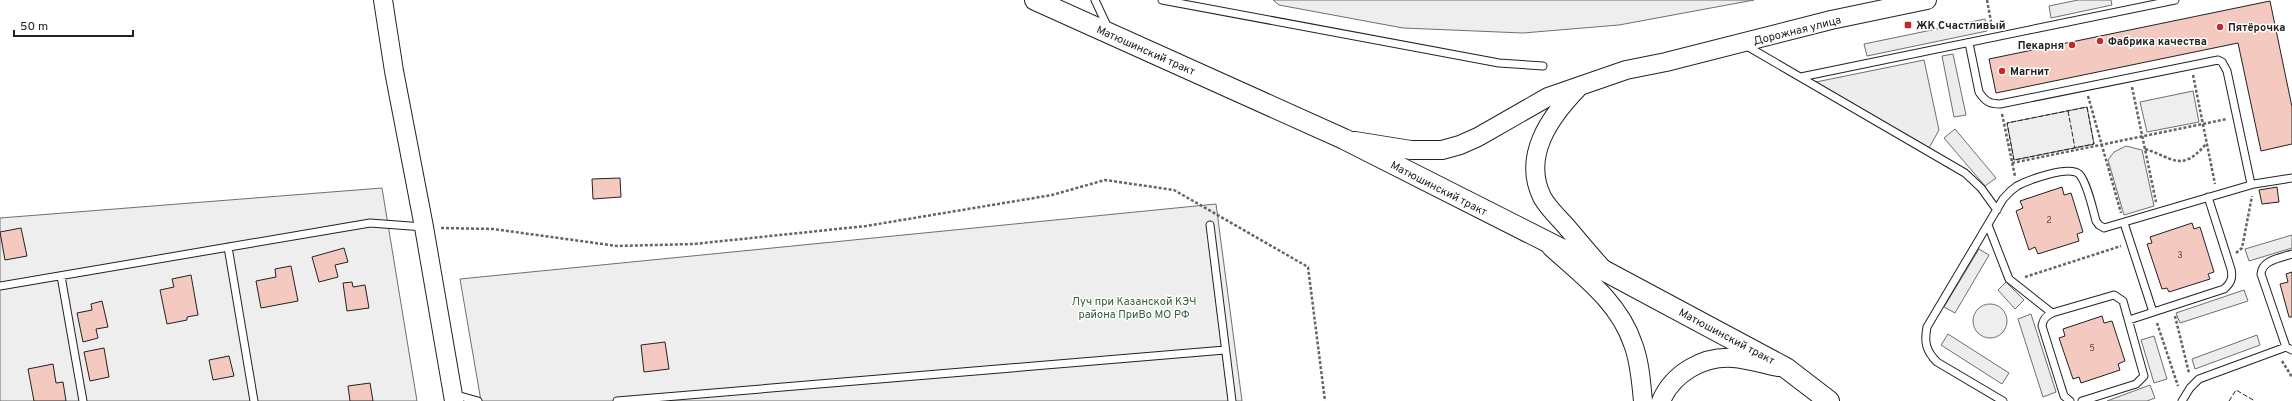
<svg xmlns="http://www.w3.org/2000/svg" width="2292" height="401" font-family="Overpass,sans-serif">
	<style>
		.green { fill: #eee; stroke: #6f6f6f }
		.parking { fill: #ededed; stroke: #6f6f6f }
		.building { fill: #f3c9c0; stroke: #222 }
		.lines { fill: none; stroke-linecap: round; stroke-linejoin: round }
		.service-casing { stroke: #222; stroke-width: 9 }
		.tertiary-casing { stroke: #222; stroke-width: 20 }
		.secondary-casing { stroke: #222; stroke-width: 22 }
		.path { stroke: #646464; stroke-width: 2.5; stroke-dasharray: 3 2; stroke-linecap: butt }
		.service { stroke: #fff; stroke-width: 7 }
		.tertiary { stroke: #fff; stroke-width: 18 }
		.secondary { stroke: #fff; stroke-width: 20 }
		.fence { stroke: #222; stroke-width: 1; stroke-dasharray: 5 2; stroke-linecap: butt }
		.poi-dot { fill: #c62828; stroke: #fff; stroke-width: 1.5 }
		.labels { text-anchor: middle; stroke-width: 3; stroke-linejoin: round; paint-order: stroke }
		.number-label { font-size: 9px; fill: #564c4a }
		.poi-label { font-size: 11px; font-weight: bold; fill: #222; stroke: #fff; text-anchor: start }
		.street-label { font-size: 11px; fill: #222; stroke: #fff }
		.park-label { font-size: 11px; fill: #2f5e38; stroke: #fff }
	</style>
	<rect width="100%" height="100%" fill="#fff"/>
	<!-- green -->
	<path class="green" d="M 1273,0 L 1754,0 L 1619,25 L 1523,33 L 1403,28 L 1279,5 Z
		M 2193,91 L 2199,122 L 2147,132 L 2140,102 Z
		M 2087,107 L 2094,144 L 2014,160 L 2007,123 Z
		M 2126,146 L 2142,150 L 2154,206 L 2124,215 L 2108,160 L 2114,152 Z
		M 382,188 L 417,401 L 0,401 L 0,218 Z
		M 1216,204 L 1242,401 L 481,401 L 460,279 Z
		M1973 321a17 17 0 1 1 34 0a17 17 0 1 1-34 0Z"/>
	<!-- parking -->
	<path class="parking" d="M 2078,0 L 2111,0 L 2112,5 L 2051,18 L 2049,6 Z
		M 1985,19 L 1987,31 L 1867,56 L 1864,44 Z
		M 1953,54 L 1966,115 L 1954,117 L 1942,56 Z
		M 1924,60 L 1939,130 L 1929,148 L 1816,82 Z
		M 1955,129 L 1996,178 L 1985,186 L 1944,138 Z
		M 2292,235 L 2292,248 L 2249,261 L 2245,249 Z
		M 1979,249 L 1989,255 L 1955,313 L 1944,307 Z
		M 2006,282 L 2024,300 L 2015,309 L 1998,290 Z
		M 2244,290 L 2248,301 L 2180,323 L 2176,313 Z
		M 2031,314 L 2056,392 L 2043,397 L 2018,319 Z
		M 1948,334 L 2009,373 L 2002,384 L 1941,345 Z
		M 2257,335 L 2260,345 L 2195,369 L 2192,359 Z
		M 2154,336 L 2167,379 L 2154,383 L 2141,340 Z
		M 2150,385 L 2155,398 L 2147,401 L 2107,401 Z"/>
	<!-- building -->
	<path class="building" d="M 2270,1 L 2292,107 L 2292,144 L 2261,151 L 2238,43 L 1996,93 L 1989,59 Z
		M 620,178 L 621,197 L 593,199 L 592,179 Z
		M 2062,187 L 2064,195 L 2071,193 L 2083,232 L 2077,234 L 2079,241 L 2038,254 L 2035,247 L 2029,250 L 2016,211 L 2023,208 L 2020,201 Z
		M 2277,187 L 2279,202 L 2262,204 L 2259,190 Z
		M 2192,223 L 2194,229 L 2200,227 L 2214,272 L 2208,274 L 2210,279 L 2169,292 L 2167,288 L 2162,289 L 2147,244 L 2152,243 L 2150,237 Z
		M 21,228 L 27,256 L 5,260 L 0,232 Z
		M 344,248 L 348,262 L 335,265 L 338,277 L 319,282 L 312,257 Z
		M 291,266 L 298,301 L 261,308 L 256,281 L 276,277 L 275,269 Z
		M 2292,272 L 2292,317 L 2289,317 L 2280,284 L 2288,282 L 2286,274 Z
		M 191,275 L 198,315 L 187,317 L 187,320 L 167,324 L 160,290 L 174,287 L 172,279 Z
		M 352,282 L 353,287 L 365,285 L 369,308 L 347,311 L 343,283 Z
		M 102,301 L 108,327 L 96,329 L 98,338 L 83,342 L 77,313 L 92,310 L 91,304 Z
		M 2102,316 L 2104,323 L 2112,321 L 2125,361 L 2118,364 L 2120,370 L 2081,383 L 2079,377 L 2073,379 L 2059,338 L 2065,336 L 2063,329 Z
		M 665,342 L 669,369 L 644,372 L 641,345 Z
		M 104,348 L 109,377 L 90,381 L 84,352 Z
		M 229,356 L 234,376 L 213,380 L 209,360 Z
		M 53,364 L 56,383 L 63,382 L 66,401 L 34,401 L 28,369 Z
		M 370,383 L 373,401 L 350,401 L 348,386 Z"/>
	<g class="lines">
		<!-- service casing -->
		<g class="service-casing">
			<path id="service" d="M 1095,0 L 1108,28
				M 1162,0 L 1499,63 L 1543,66
				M 1969,43 L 1979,92 C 1985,101 1989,104 2000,104 L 2218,60 L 2222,62 L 2227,71 L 2251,184
				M 1745,45 L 1965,173 L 1981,188 L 1997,210
				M 1801,77 L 2175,0
				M 2124,223 L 2153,312
				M 1210,225 L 1232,401
				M 1988,225 L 2009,279 L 2052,313
				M 228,247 L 254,401
				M 2292,254 C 2280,258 2262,260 2261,274 L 2286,347 L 2292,350
				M 61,276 L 83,401
				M 0,286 L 370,223 L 424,227
				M 2129,320 L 2224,289 C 2231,283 2233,278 2231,269 L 2208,197
				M 453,394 L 478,401
				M 617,401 L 1225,350
				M 2003,401 L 1937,362 C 1926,351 1924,342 1927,327 L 2003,199 C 2007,194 2011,190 2017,186 C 2028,180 2069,165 2079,174 C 2087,182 2093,210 2096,221 L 2099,225 L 2104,228 L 2254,184 L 2292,178
				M 2070,401 L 2064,396 L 2042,326 C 2043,319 2046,316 2052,313 L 2114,295 L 2123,301 L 2144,376 L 2136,384 L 2082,401
				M 2182,401 L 2190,388 L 2199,379 L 2286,347"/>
		</g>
		<!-- tertiary casing -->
		<g class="tertiary-casing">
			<path id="tertiary" d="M 383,0 L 394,71 L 424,227 L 454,401
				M 1577,89 C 1550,117 1522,156 1542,197 C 1548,208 1557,216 1565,225 C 1578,240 1590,255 1603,269
				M 1355,141 L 1411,150 L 1442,150 L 1460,145 L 1478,137 L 1548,97 L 1626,70 L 1666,62 L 1831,20 L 1927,0
				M 1551,247 C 1583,276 1619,302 1633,344 C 1640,362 1641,382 1643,401
				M 1661,401 C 1673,373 1703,356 1733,358 C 1748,359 1763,364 1778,367"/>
		</g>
		<!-- secondary casing -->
		<g class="secondary-casing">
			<path id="secondary" d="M 1035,0 L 1344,139 L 1603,270 L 1786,368 L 1829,401"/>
		</g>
		<!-- path -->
		<path class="path" d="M 1987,0 L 1992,27
			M 2193,75 L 2215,184
			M 2132,87 L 2156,202
			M 2088,96 L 2121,213
			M 2002,114 L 2015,176
			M 2145,149 C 2174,158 2181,173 2206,144
			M 2012,163 L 2227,119
			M 441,228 L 493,229 L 617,246 L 694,244 L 866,226 L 1052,195 L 1105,180 L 1174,190 L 1308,267 L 1325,401
			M 2236,253 L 2242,248 L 2252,196
			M 2025,277 L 2121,246
			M 2175,316 L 2189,373
			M 2157,323 L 2178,386
			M 2282,361 L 2292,377"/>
		<!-- service -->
		<use href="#service" class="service"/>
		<!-- tertiary -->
		<use href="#tertiary" class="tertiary"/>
		<!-- secondary -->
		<use href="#secondary" class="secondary"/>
		<!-- fence -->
		<path class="fence" d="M 2087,107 L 2094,144 L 2014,160 L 2007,123 Z
			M 2068,111 L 2075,148
			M 2229,401 L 2236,390 L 2255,401"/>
	</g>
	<!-- markers -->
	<g class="poi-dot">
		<rect x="1904" y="21" width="8" height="8" rx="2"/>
		<circle cx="2220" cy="27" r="4"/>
		<circle cx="2100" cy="41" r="4"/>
		<circle cx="2072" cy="45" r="4"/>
		<circle cx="2002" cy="71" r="4"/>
	</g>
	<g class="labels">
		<!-- number labels -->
		<g class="number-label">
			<text x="2049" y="223">2</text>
			<text x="2180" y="258">3</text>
			<text x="2092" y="351">5</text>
		</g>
		<!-- poi labels -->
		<g class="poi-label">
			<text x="1916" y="29">ЖК Счастливый</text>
			<text x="2228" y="31">Пятёрочка</text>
			<text x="2108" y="45">Фабрика качества</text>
			<text x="2064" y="49" text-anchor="end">Пекарня</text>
			<text x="2010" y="75">Магнит</text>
		</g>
		<!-- street labels -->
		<g class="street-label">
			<text transform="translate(1797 30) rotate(-14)" y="4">Дорожная улица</text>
			<text transform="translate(1146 50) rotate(24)" y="4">Матюшинский тракт</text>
			<text transform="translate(1439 188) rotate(27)" y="4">Матюшинский тракт</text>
			<text transform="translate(1727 336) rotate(28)" y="4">Матюшинский тракт</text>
		</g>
		<!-- park labels -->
		<g class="park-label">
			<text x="1134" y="305">Луч при Казанской КЭЧ<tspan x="1134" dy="13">района ПриВо МО РФ</tspan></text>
		</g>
	</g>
	<!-- scale -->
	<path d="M14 30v6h119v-6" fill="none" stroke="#222222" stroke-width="2"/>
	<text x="20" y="30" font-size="12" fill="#222222" stroke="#ffffff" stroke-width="3" paint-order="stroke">50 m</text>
</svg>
